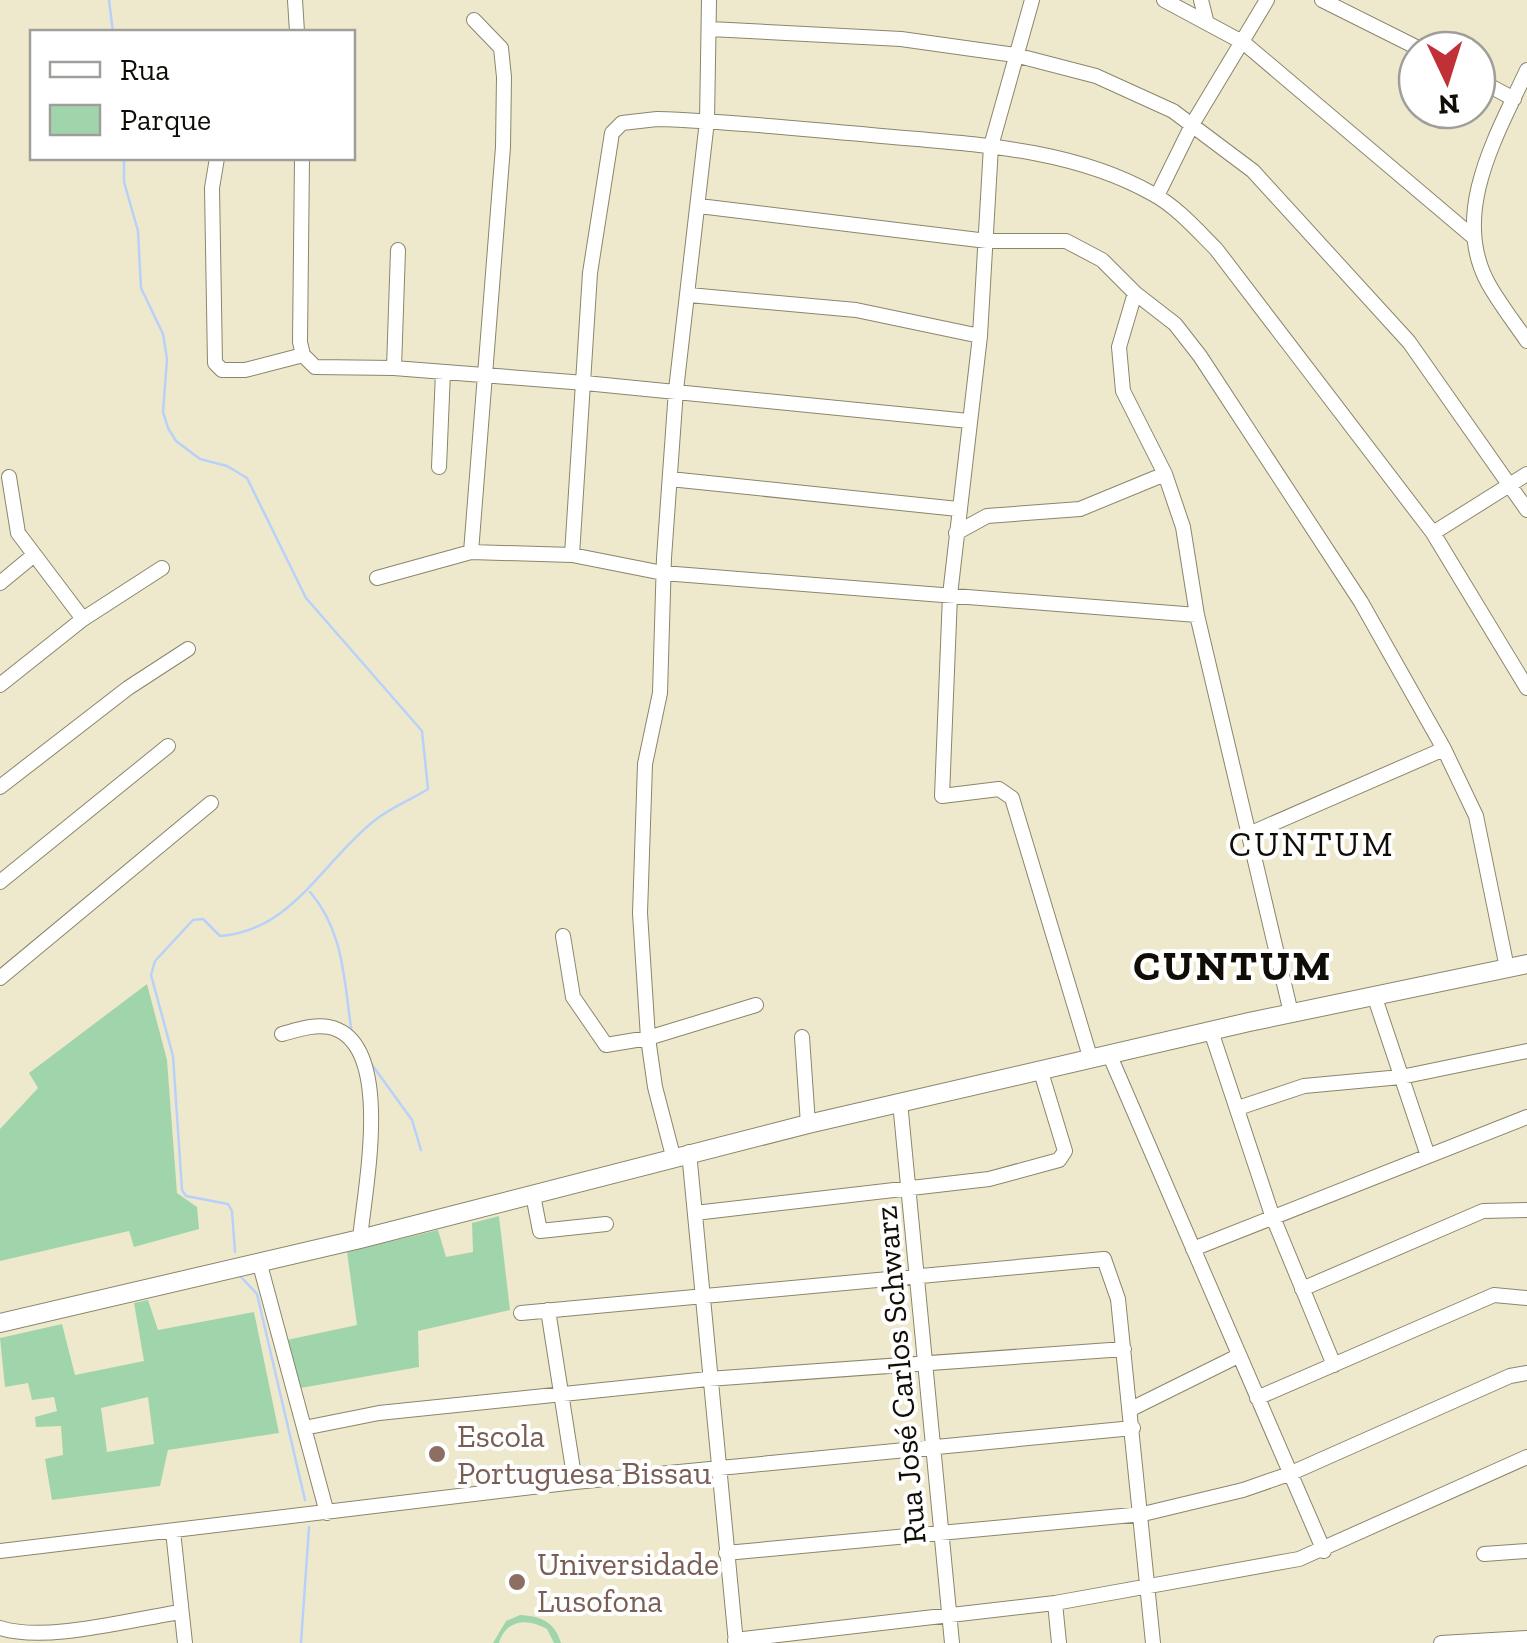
<svg xmlns="http://www.w3.org/2000/svg" width="1527" height="1643" font-family="'Zilla Slab',serif">
	<style>
		.green { fill: #a0d5ac; fill-rule: evenodd }
		.lines { fill: none; stroke-linecap: round; stroke-linejoin: round }
		.stream { stroke: #b8d1fb; stroke-width: 2.5 }
		.minor-casing { stroke: #8a866c; stroke-width: 16 }
		.major-casing { stroke: #8a866c; stroke-width: 20 }
		.minor { stroke: #fff; stroke-width: 14 }
		.major { stroke: #fff; stroke-width: 18 }
		.education-dot { fill: #8d6e63; stroke: #fff; stroke-width: 4 }
		.labels { text-anchor: middle; stroke-width: 8; stroke-linejoin: round; paint-order: stroke }
		.street-label { font-size: 32px; fill: #0f0d05; stroke: #fff }
		.education-label { font-size: 32px; fill: #785e54; stroke: #fff; text-anchor: start }
		.neighbourhood-label { font-size: 35px; letter-spacing: 2.5px; fill: #0f0d05; stroke: #fff }
		.district-label { font-size: 42px; font-weight: bold; letter-spacing: 2.5px; fill: #0f0d05; stroke: #fff }
	</style>
	<rect width="100%" height="100%" fill="#eee9cc"/>
	<!-- green -->
	<path class="green" d="M 147,984 L 167,1060 L 177,1193 L 197,1207 L 199,1229 L 134,1247 L 129,1231 L 0,1261 L 0,1129 L 38,1088 L 29,1073 Z
		M 499,1216 L 510,1310 L 418,1331 L 419,1367 L 295,1389 L 282,1341 L 357,1325 L 347,1252 L 438,1230 L 446,1257 L 473,1252 L 472,1223 Z
		M 148,1300 L 158,1330 L 254,1312 L 279,1433 L 168,1450 L 160,1486 L 52,1500 L 45,1459 L 63,1455 L 61,1426 L 36,1427 L 35,1417 L 57,1411 L 54,1397 L 32,1400 L 28,1383 L 5,1387 L 0,1338 L 62,1324 L 75,1375 L 144,1361 L 134,1303 ZM 148,1397 L 154,1444 L 107,1452 L 101,1408 Z
		M 520,1615 C 541,1616 555,1622 561,1643 L 554,1643 L 547,1629 C 528,1618 506,1619 499,1643 L 493,1643 L 506,1621 Z"/>
	<g class="lines">
		<!-- stream -->
		<path class="stream" d="M 109,0 L 113,32
			M 124,158 L 124,182 L 138,231 L 141,288 L 163,334 L 167,359 L 163,412 L 168,428 L 176,441 L 200,459 L 227,466 L 247,478 L 306,598 L 422,731 L 428,789 C 411,800 389,808 374,821 C 323,861 292,931 220,936 L 203,919 L 193,920 L 155,961 L 151,975 L 173,1056 L 182,1190 L 186,1196 L 228,1204 L 232,1211 L 235,1252
			M 310,892 C 345,932 344,984 352,1034
			M 370,1062 L 412,1120 L 421,1150
			M 241,1277 L 257,1294 L 305,1500
			M 301,1643 L 309,1527"/>
		<!-- minor casing -->
		<g class="minor-casing">
			<path id="minor" d="M 295,0 L 297,32
				M 1032,0 L 991,146 L 980,336 L 950,595 L 942,796 L 999,789 L 1012,798 L 1091,1060
				M 1164,0 L 1244,43 L 1472,236
				M 1201,0 L 1206,20
				M 1322,0 L 1422,50
				M 710,29 L 901,39 L 1015,55 L 1096,76 L 1173,111 L 1253,171 L 1409,342 L 1527,510
				M 1527,70 C 1497,135 1450,213 1488,283 C 1499,303 1514,322 1527,341
				M 1477,79 L 1514,99
				M 217,158 L 212,188 L 215,363 L 222,370 L 245,370 L 303,355
				M 302,158 L 300,342 L 303,355 L 315,367 L 394,368 L 585,383 L 969,421
				M 1157,196 L 1193,123 L 1267,0
				M 699,206 L 987,241 L 1066,241 L 1102,260 L 1135,293 L 1119,347 L 1123,391 L 1165,474 L 1183,527 L 1197,615 L 1291,1013
				M 1135,293 L 1175,324 L 1200,356 L 1361,602 L 1444,749 L 1249,834
				M 689,295 L 856,310 L 980,336
				M 394,368 L 398,250
				M 439,467 L 443,372
				M 9,477 L 18,533 L 83,619
				M 670,479 L 958,509
				M 956,533 L 987,516 L 1080,509 L 1165,474
				M 1433,533 L 1527,474
				M 471,552 L 503,147 L 504,77 L 501,48 L 474,20
				M 572,555 L 590,273 L 612,133 L 622,123 L 657,119 C 729,121 800,129 871,135 C 965,144 1068,146 1153,194 C 1177,207 1197,230 1216,249 L 1433,533 L 1527,688
				M 377,578 L 471,552 L 572,555 L 663,573 L 1197,615
				M 0,583 L 34,555
				M 0,685 L 83,619 L 162,568
				M 1444,749 L 1476,816 L 1507,968
				M 0,787 L 128,688 L 188,649
				M 0,882 L 168,746
				M 563,936 L 573,997 L 606,1045 L 648,1038 L 756,1005
				M 0,978 L 211,803
				M 1374,995 L 1427,1153
				M 1211,1031 L 1272,1215 L 1334,1365
				M 282,1034 C 297,1030 314,1024 329,1027 C 396,1041 364,1191 360,1239
				M 802,1037 L 808,1124
				M 1110,1056 L 1324,1551
				M 900,1102 L 952,1643
				M 1238,1108 L 1304,1086 L 1401,1077 L 1527,1051
				M 689,1152 L 736,1643
				M 673,1156 L 655,1087 L 648,1038 L 640,913 L 645,764 L 660,693 L 664,558 L 676,390 L 707,121 L 709,0
				M 533,1195 L 540,1231 L 606,1224
				M 695,1213 L 989,1179 L 1059,1160 L 1065,1151 L 1041,1072
				M 1193,1249 L 1527,1117
				M 259,1261 L 327,1513
				M 1302,1289 L 1483,1211 L 1527,1210
				M 548,1310 L 575,1482
				M 521,1313 L 1104,1259 L 1118,1299 L 1153,1643
				M 1257,1398 L 1494,1295 L 1527,1298
				M 1131,1409 L 1238,1356
				M 304,1428 L 379,1413 L 708,1379 L 1124,1349
				M 173,1531 L 185,1643
				M 0,1551 L 575,1482 L 1133,1428
				M 726,1553 L 1143,1514 L 1243,1490 L 1289,1474 L 1510,1376 L 1527,1373
				M 1484,1554 L 1527,1551
				M 1055,1603 L 1059,1643
				M 0,1628 C 46,1643 132,1619 181,1612
				M 735,1640 L 1055,1603 L 1299,1559 L 1527,1457
				M 1441,1643 L 1527,1638"/>
		</g>
		<!-- major casing -->
		<g class="major-casing">
			<path id="major" d="M 0,1323 L 360,1239 L 808,1124 L 1249,1022 L 1527,964"/>
		</g>
		<!-- minor -->
		<use href="#minor" class="minor"/>
		<!-- major -->
		<use href="#major" class="major"/>
	</g>
	<!-- markers -->
	<g class="education-dot">
		<circle cx="437" cy="1454" r="10"/>
		<circle cx="517" cy="1582" r="10"/>
	</g>
	<g class="labels">
		<!-- street labels -->
		<g class="street-label">
			<text transform="translate(900 1375) rotate(-95)" y="11">Rua José Carlos Schwarz</text>
		</g>
		<!-- education labels -->
		<g class="education-label">
			<text x="457" y="1447">Escola<tspan x="457" dy="37">Portuguesa Bissau</tspan></text>
			<text x="537" y="1575">Universidade<tspan x="537" dy="37">Lusofona</tspan></text>
		</g>
		<!-- neighbourhood labels -->
		<g class="neighbourhood-label">
			<text x="1312" y="856">CUNTUM</text>
		</g>
		<!-- district labels -->
		<g class="district-label">
			<text x="1233" y="980">CUNTUM</text>
		</g>
	</g>
	<!-- legend -->
	<rect x="30" y="30" width="325" height="130" fill="#ffffff" stroke="#9f9e9b" stroke-width="2.5"/>
	<rect x="50" y="62" width="50" height="15" fill="#ffffff" stroke="#9f9e9b" stroke-width="2.5"/>
	<text x="120" y="80" font-size="30" fill="#0f0d05">Rua</text>
	<rect x="50" y="105" width="50" height="30" fill="#a0d5ac" stroke="#9f9e9b" stroke-width="2.5"/>
	<text x="120" y="130" font-size="30" fill="#0f0d05">Parque</text>
	<!-- north arrow -->
	<g transform="translate(1447 80) rotate(176)"><circle r="48" fill="#ffffff" stroke="#9f9e9b" stroke-width="2.5"/>
	<path d="M0-8L18 38L0 25L-18 38Z" fill="#c03036"/>
	<text y="-15" font-size="28" font-weight="bold" text-anchor="middle" fill="#0f0d05">N</text>
	</g>
</svg>
